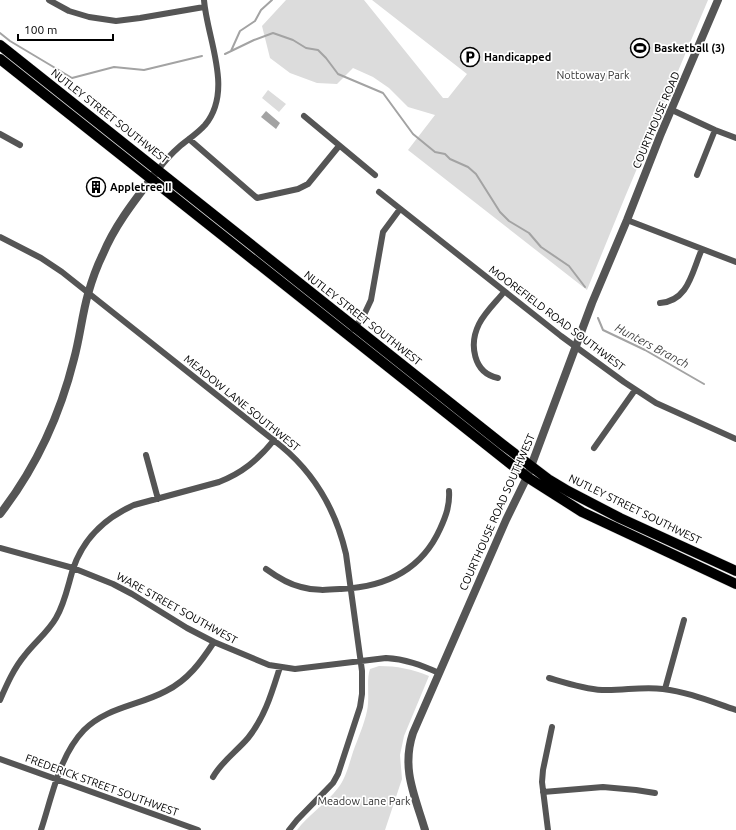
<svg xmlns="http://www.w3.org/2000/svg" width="736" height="830" font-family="Ubuntu,sans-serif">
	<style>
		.green { fill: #dcdcdc }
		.water { fill: #a3a3a3 }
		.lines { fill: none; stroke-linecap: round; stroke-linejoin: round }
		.stream { stroke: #a3a3a3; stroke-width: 2 }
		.primary-casing { stroke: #dbdbdb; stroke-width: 11 }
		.minor { stroke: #555; stroke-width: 6 }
		.tertiary { stroke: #555; stroke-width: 8 }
		.primary { stroke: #000; stroke-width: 10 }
		.labels { text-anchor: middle; stroke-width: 3.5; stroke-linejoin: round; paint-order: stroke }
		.poi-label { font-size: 11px; font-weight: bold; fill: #000; stroke: #fff; text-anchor: start }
		.park-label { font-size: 11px; fill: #333; stroke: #fff }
		.street-label { font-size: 11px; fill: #000; stroke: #fff }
		.water-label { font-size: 12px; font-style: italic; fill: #444; stroke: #fff }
	</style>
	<rect width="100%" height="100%" fill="#fff"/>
	<!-- green -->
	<path class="green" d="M 286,0 L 364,0 L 443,98 L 448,98 L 467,74 L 372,0 L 708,0 L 625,197 L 587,290 L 408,150 L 435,115 L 408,107 L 389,88 L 373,77 L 353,68 L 337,84 L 317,83 L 290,73 L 270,58 L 262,26 Z
		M 268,90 L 286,104 L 279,112 L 262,98 Z
		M 379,666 C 397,666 412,669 429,676 L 404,736 L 400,755 L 402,779 L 385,830 L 297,830 C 309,814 326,804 338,788 C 346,778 349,764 353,752 C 358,738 364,725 367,711 C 370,698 366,680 370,669 Z"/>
	<!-- water -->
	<path class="water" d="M 266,111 L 280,123 L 276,129 L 261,117 Z"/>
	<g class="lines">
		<!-- stream -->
		<path class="stream" d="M 0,33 L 10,41 L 72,78 L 114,67 L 144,70 L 202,56
			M 231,51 L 240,31 L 255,21 L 261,10 L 272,0
			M 225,54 L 254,40 L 273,33 L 293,40 L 306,48 L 318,50 L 326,58 L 338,74 L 383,93 L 413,134 L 435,152 L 445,154 L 450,159 L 468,167 L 476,174 L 500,212 L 509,221 L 529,233 L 541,247 L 569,266 L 585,287
			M 598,318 L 603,330 L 645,350 L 704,384"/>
		<!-- primary casing -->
		<g class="primary-casing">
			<path id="primary" d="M 0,45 L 502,444 L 548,479 L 568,491 L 620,518 L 736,571
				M 0,59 L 527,477 L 582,512 L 736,584"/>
		</g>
		<!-- minor -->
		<path class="minor" d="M 49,0 L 69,11 L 89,17 L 116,21 L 140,18 L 204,7
			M 672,110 L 715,130 L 736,138
			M 304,116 L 375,175
			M 0,134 L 20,145
			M 189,139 L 257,198 L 298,189 L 308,184 L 339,146
			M 158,170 C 164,162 171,154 179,147 C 187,140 197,134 205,125 C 234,90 207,39 204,0
			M 697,175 L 715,130
			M 379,192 L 561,336 L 624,382 L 656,403 L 736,439
			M 627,220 L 736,262
			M 0,237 L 41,258 L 62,272 L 281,446 C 315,474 336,511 346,554 L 362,671 L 362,694 L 360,707 L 338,774 L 333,783 L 297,820 L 289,830
			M 660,303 C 689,301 692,271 702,249
			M 353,329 L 363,317 L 371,300 L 383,232 L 400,209
			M 498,378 C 473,373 469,344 479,324 C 485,312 496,302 504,292
			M 594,448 L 635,390
			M 146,455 L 158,499
			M 0,548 L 73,568 L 113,584 L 132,594 L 187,628 L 214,642 L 269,665 L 295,669 L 386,658 C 405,659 421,665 439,673
			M 266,569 C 277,577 288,584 301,587 C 315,591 327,590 341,589 C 385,587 421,571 440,529 C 446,516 450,505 449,491
			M 549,678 C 566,683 584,689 602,690 C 623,691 642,686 663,689 C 688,692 712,702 736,710
			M 665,689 L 684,620
			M 0,700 C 7,684 14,668 25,655 C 35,642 48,632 56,618 C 65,603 68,585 73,569 C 83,539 105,518 134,505 L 219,482 C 242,473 258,460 274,440
			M 0,759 L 198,830
			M 213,777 C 222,761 237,751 248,738 C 265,717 272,692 280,667
			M 543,792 L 603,787 L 636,790 L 655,793
			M 41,830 C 52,797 59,756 84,730 C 107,707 138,706 166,691 C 188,680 201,662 214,642
			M 548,830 L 542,782 L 543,770 L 552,727"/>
		<!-- tertiary -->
		<path class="tertiary" d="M 0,514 C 35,469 60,415 74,359 C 80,337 82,315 88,294 C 92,280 97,266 103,254 C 115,225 135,200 154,175
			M 425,830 C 415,796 401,769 413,733 L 506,520 L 527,477 L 592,303 L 627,220 L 660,136 L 718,0"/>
		<!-- primary -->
		<use href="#primary" class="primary"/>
	</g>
	<!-- icons -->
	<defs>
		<g id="stadium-ring" transform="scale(1)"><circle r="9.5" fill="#fff" stroke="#000" stroke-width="1.5"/><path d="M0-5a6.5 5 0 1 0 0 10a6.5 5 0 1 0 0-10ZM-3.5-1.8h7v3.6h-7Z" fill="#000"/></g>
		<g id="parking-ring" transform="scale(1)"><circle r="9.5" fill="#fff" stroke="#000" stroke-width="1.5"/><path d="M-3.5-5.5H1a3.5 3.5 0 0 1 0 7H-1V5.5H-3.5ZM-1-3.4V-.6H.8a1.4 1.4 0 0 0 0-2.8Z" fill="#000"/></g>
		<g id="building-ring" transform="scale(1)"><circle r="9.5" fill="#fff" stroke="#000" stroke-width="1.5"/><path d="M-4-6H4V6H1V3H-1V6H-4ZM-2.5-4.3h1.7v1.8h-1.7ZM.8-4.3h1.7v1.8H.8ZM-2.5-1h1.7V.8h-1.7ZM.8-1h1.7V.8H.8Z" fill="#000"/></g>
	</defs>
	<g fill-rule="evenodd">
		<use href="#stadium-ring" x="640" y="48"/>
		<use href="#parking-ring" x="470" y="57"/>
		<use href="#building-ring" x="96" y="187"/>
	</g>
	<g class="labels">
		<!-- poi labels -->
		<g class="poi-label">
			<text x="654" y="52">Basketball (3)</text>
			<text x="484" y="61">Handicapped</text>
			<text x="110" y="191">Appletree II</text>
		</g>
		<!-- park labels -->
		<g class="park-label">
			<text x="593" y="79">Nottoway Park</text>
			<text x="364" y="805">Meadow Lane Park</text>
		</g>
		<!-- street labels -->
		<g class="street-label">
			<text transform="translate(110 116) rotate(38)" y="4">NUTLEY STREET SOUTHWEST</text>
			<text transform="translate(656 120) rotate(-67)" y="4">COURTHOUSE ROAD</text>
			<text transform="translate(363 318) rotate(38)" y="4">NUTLEY STREET SOUTHWEST</text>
			<text transform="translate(557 318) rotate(37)" y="4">MOOREFIELD ROAD SOUTHWEST</text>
			<text transform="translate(242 403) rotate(39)" y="4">MEADOW LANE SOUTHWEST</text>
			<text transform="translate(635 509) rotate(26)" y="4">NUTLEY STREET SOUTHWEST</text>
			<text transform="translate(497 512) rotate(-66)" y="4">COURTHOUSE ROAD SOUTHWEST</text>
			<text transform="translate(177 608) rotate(29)" y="4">WARE STREET SOUTHWEST</text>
			<text transform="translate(102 785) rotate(20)" y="4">FREDERICK STREET SOUTHWEST</text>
		</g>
		<!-- water labels -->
		<g class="water-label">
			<text transform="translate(652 346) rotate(28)" y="4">Hunters Branch</text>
		</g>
	</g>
	<!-- scale -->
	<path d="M18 34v6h95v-6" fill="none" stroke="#000000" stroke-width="2"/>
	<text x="24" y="34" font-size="12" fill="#000000" stroke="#ffffff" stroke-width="3" paint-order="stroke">100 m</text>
</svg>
